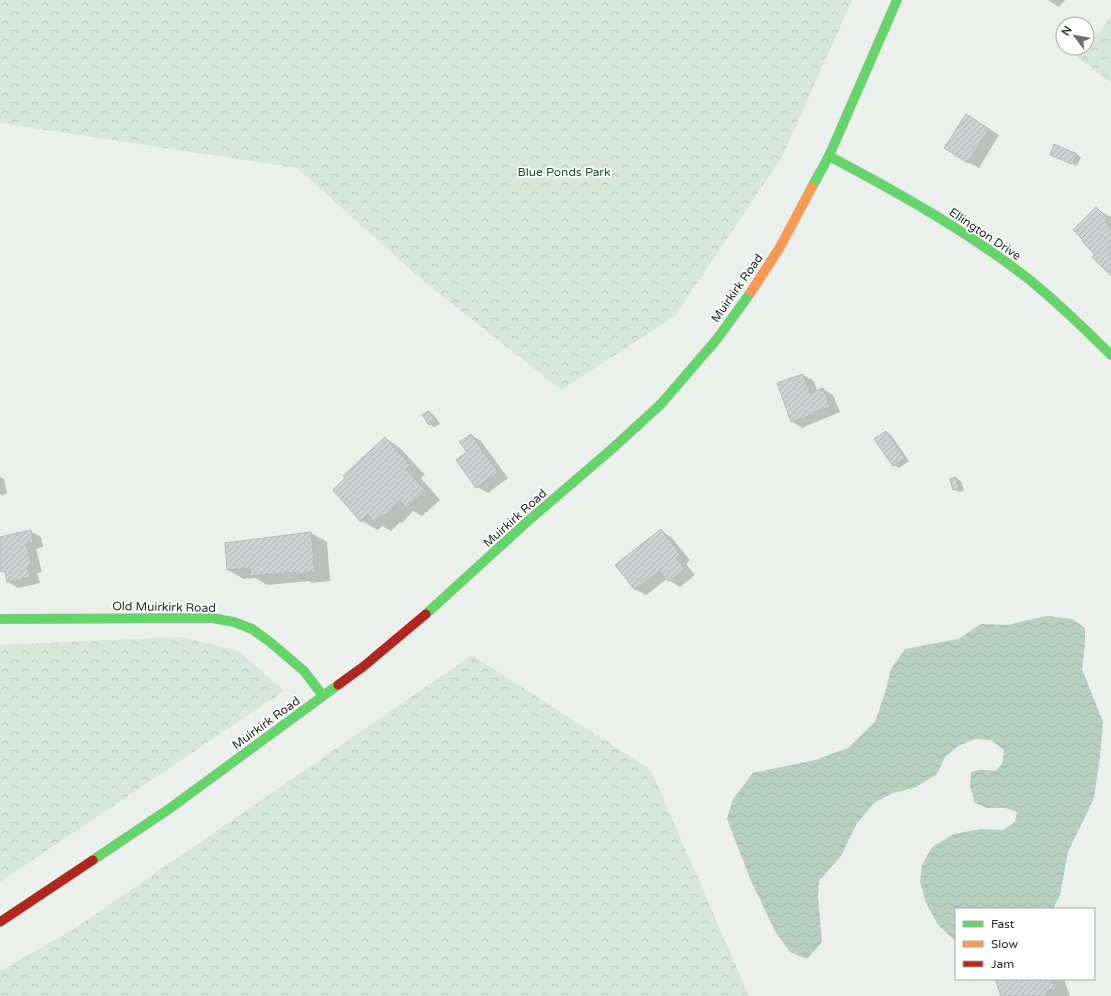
<svg xmlns="http://www.w3.org/2000/svg" width="1111" height="996" font-family="'Varela Round',sans-serif">
	<style>
		.forest { fill: url(#forest-crowns) }
		.water { fill: url(#water-waves) }
		.shadow { fill: #0003 }
		.building { fill: url(#building-hatch); stroke: #b7b9b9 }
		.lines { fill: none; stroke-linecap: round; stroke-linejoin: round }
		.fast-casing { stroke: #b0b4b1; stroke-width: 10 }
		.slow-casing { stroke: #b0b4b1; stroke-width: 10 }
		.jam-casing { stroke: #b0b4b1; stroke-width: 10 }
		.fast { stroke: #63d668; stroke-width: 9 }
		.slow { stroke: #ff974d; stroke-width: 9 }
		.jam { stroke: #b3261e; stroke-width: 9 }
		.labels { text-anchor: middle; stroke-width: 3.5; stroke-linejoin: round; paint-order: stroke }
		.park-label { font-size: 12px; fill: #1a5130; stroke: #fff }
		.street-label { font-size: 12px; fill: #272a28; stroke: #fff }
	</style>
	<defs>
		<pattern id="forest-crowns" width="20" height="18" patternUnits="userSpaceOnUse"><rect width="20" height="18" fill="#d8e7dc"/><path d="M2 6a3 3 0 1 1 6 0M12 15a3 3 0 1 1 6 0" fill="none" stroke="#b9c6bd"/></pattern>
		<pattern id="water-waves" width="16" height="10" patternUnits="userSpaceOnUse"><rect width="16" height="10" fill="#b8d0bf"/><path d="M0 5q4-4 8 0t8 0" fill="none" stroke="#9eb3a4"/></pattern>
		<pattern id="building-hatch" width="6" height="6" patternUnits="userSpaceOnUse"><rect width="6" height="6" fill="#cfd1d2"/><path d="M-1 1l2-2M0 6l6-6M5 7l2-2" fill="none" stroke="#b2b4b4"/></pattern>
	</defs>
	<rect width="100%" height="100%" fill="#ecf0ed"/>
	<!-- forest -->
	<path class="forest" d="M 0,0 L 852,0 L 782,157 L 675,316 L 561,390 L 422,280 L 297,168 L 0,123 Z
		M 1111,17 L 1111,83 L 1077,57 L 1085,48 L 1087,48 L 1087,46 Z
		M 182,637 L 239,651 L 284,691 L 0,882 L 0,645 Z
		M 472,655 L 651,770 L 749,996 L 0,996 L 0,971 L 74,929 Z"/>
	<!-- water -->
	<path class="water" d="M 1046,616 L 1072,619 L 1085,628 L 1085,645 L 1082,669 L 1103,722 L 1100,757 L 1094,798 L 1068,852 L 1060,895 L 1053,909 L 956,909 L 956,940 L 954,940 L 938,925 L 926,903 L 920,882 L 922,865 L 932,847 L 954,834 L 981,829 L 1003,830 L 1015,822 L 1017,812 L 1006,808 L 987,808 L 975,803 L 970,787 L 971,773 C 977,768 987,770 995,771 L 1002,764 L 1004,750 L 991,740 L 975,739 L 958,746 L 945,757 L 937,774 L 916,787 L 891,794 L 874,803 L 857,823 L 841,856 L 819,881 L 818,897 L 822,942 L 807,959 L 790,952 L 776,933 L 751,881 L 727,819 L 733,799 L 753,773 L 815,760 L 848,748 L 875,722 L 885,693 L 891,669 L 905,649 L 958,639 L 981,624 L 1008,625 Z"/>
	<!-- shadow -->
	<path class="shadow" d="M 1048,0 L 1065,0 L 1059,7 Z
		M 977,121 L 999,135 L 979,168 L 968,162 Z
		M 1076,154 L 1081,157 L 1077,166 L 1056,157 Z
		M 1096,209 L 1111,217 L 1111,275 L 1096,255 Z
		M 803,375 L 814,381 L 817,391 L 823,389 L 833,395 L 840,412 L 802,428 L 791,421 Z
		M 429,412 L 434,415 L 440,424 L 434,427 L 430,424 Z
		M 886,432 L 891,435 L 909,461 L 899,468 L 894,465 L 875,439 Z
		M 471,435 L 481,441 L 508,478 L 488,493 L 477,487 Z
		M 385,438 L 400,448 L 425,475 L 421,478 L 440,500 L 422,516 L 413,511 L 402,523 L 400,522 L 391,531 L 382,526 L 378,530 L 362,521 Z
		M 0,477 L 4,479 L 7,494 L 0,495 Z
		M 956,478 L 961,481 L 964,490 L 959,492 L 954,489 Z
		M 30,531 L 41,537 L 43,547 L 36,549 L 42,572 L 37,573 L 40,583 L 18,588 L 8,582 L 6,574 L 2,571 L 0,565 L 0,538 Z
		M 661,531 L 671,537 L 690,560 L 686,564 L 695,575 L 680,587 L 667,579 L 646,595 L 635,589 Z
		M 311,533 L 327,542 L 330,581 L 312,583 L 309,581 L 267,585 L 255,578 L 244,579 L 228,570 Z
		M 996,979 L 1064,979 L 1070,996 L 1002,996 Z"/>
	<!-- building -->
	<path class="building" d="M 966,114 L 989,129 L 968,163 L 944,148 Z
		M 1054,144 L 1077,154 L 1072,164 L 1050,155 Z
		M 1096,207 L 1107,218 L 1104,221 L 1111,228 L 1111,276 L 1092,257 L 1095,255 L 1082,241 L 1083,240 L 1073,230 Z
		M 803,374 L 810,393 L 823,388 L 830,407 L 815,412 L 815,414 L 791,422 L 777,383 Z
		M 429,411 L 435,421 L 429,425 L 422,415 Z
		M 886,431 L 905,458 L 893,466 L 874,439 Z
		M 471,434 L 498,472 L 476,488 L 456,460 L 467,452 L 459,442 Z
		M 385,437 L 410,465 L 406,469 L 425,490 L 406,508 L 399,500 L 385,515 L 384,514 L 374,522 L 368,515 L 361,522 L 333,490 L 345,478 L 343,476 Z
		M 956,477 L 959,488 L 953,490 L 950,479 Z
		M 661,529 L 680,554 L 676,558 L 685,569 L 669,582 L 660,571 L 635,590 L 615,565 Z
		M 31,530 L 33,542 L 26,544 L 32,566 L 27,567 L 30,577 L 7,582 L 5,571 L 1,572 L 0,569 L 0,537 Z
		M 311,532 L 315,572 L 296,574 L 295,572 L 250,576 L 250,568 L 227,570 L 225,543 Z
		M 995,979 L 1052,979 L 1056,989 L 1046,992 L 1047,996 L 1001,996 Z"/>
	<g class="lines">
		<!-- fast casing -->
		<g class="fast-casing">
			<path id="fast" d="M 829,156 C 897,192 965,230 1026,277 C 1056,301 1084,328 1111,355
				M 812,187 L 829,156 L 897,0
				M 426,614 L 528,521 L 613,448 L 661,404 L 717,339 L 751,292
				M 0,619 L 212,618 L 234,622 L 252,629 L 270,642 L 304,671 L 323,696
				M 93,860 L 169,809 L 338,685"/>
		</g>
		<!-- slow casing -->
		<g class="slow-casing">
			<path id="slow" d="M 751,292 L 780,247 L 812,187"/>
		</g>
		<!-- jam casing -->
		<g class="jam-casing">
			<path id="jam" d="M 338,685 L 364,666 L 426,614
				M 0,922 L 93,860"/>
		</g>
		<!-- fast -->
		<use href="#fast" class="fast"/>
		<!-- slow -->
		<use href="#slow" class="slow"/>
		<!-- jam -->
		<use href="#jam" class="jam"/>
	</g>
	<g class="labels">
		<!-- park labels -->
		<g class="park-label">
			<text x="564" y="176">Blue Ponds Park</text>
		</g>
		<!-- street labels -->
		<g class="street-label">
			<text transform="translate(985 234) rotate(34)" y="4">Ellington Drive</text>
			<text transform="translate(737 288) rotate(-55)" y="4">Muirkirk Road</text>
			<text transform="translate(515 518) rotate(-42)" y="4">Muirkirk Road</text>
			<text transform="translate(164 607) rotate(1)" y="4">Old Muirkirk Road</text>
			<text transform="translate(266 723) rotate(-36)" y="4">Muirkirk Road</text>
		</g>
	</g>
	<!-- legend -->
	<rect x="955" y="908" width="140" height="72" fill="#ffffff" stroke="#a9aaa9"/>
	<rect x="963" y="921" width="20" height="6" fill="#63d668" stroke="#a9aaa9"/>
	<text x="991" y="928" font-size="12" fill="#272a28">Fast</text>
	<rect x="963" y="941" width="20" height="6" fill="#ff974d" stroke="#a9aaa9"/>
	<text x="991" y="948" font-size="12" fill="#272a28">Slow</text>
	<rect x="963" y="961" width="20" height="6" fill="#b3261e" stroke="#a9aaa9"/>
	<text x="991" y="968" font-size="12" fill="#272a28">Jam</text>
	<!-- north arrow -->
	<g transform="translate(1075 36) rotate(302)"><circle r="19" fill="#ffffff" stroke="#a9aaa9"/>
	<path d="M0-3L7 15L0 10L-7 15Z" fill="#6c6f6d"/>
	<text y="-6" font-size="11" font-weight="bold" text-anchor="middle" fill="#272a28">N</text>
	</g>
</svg>
